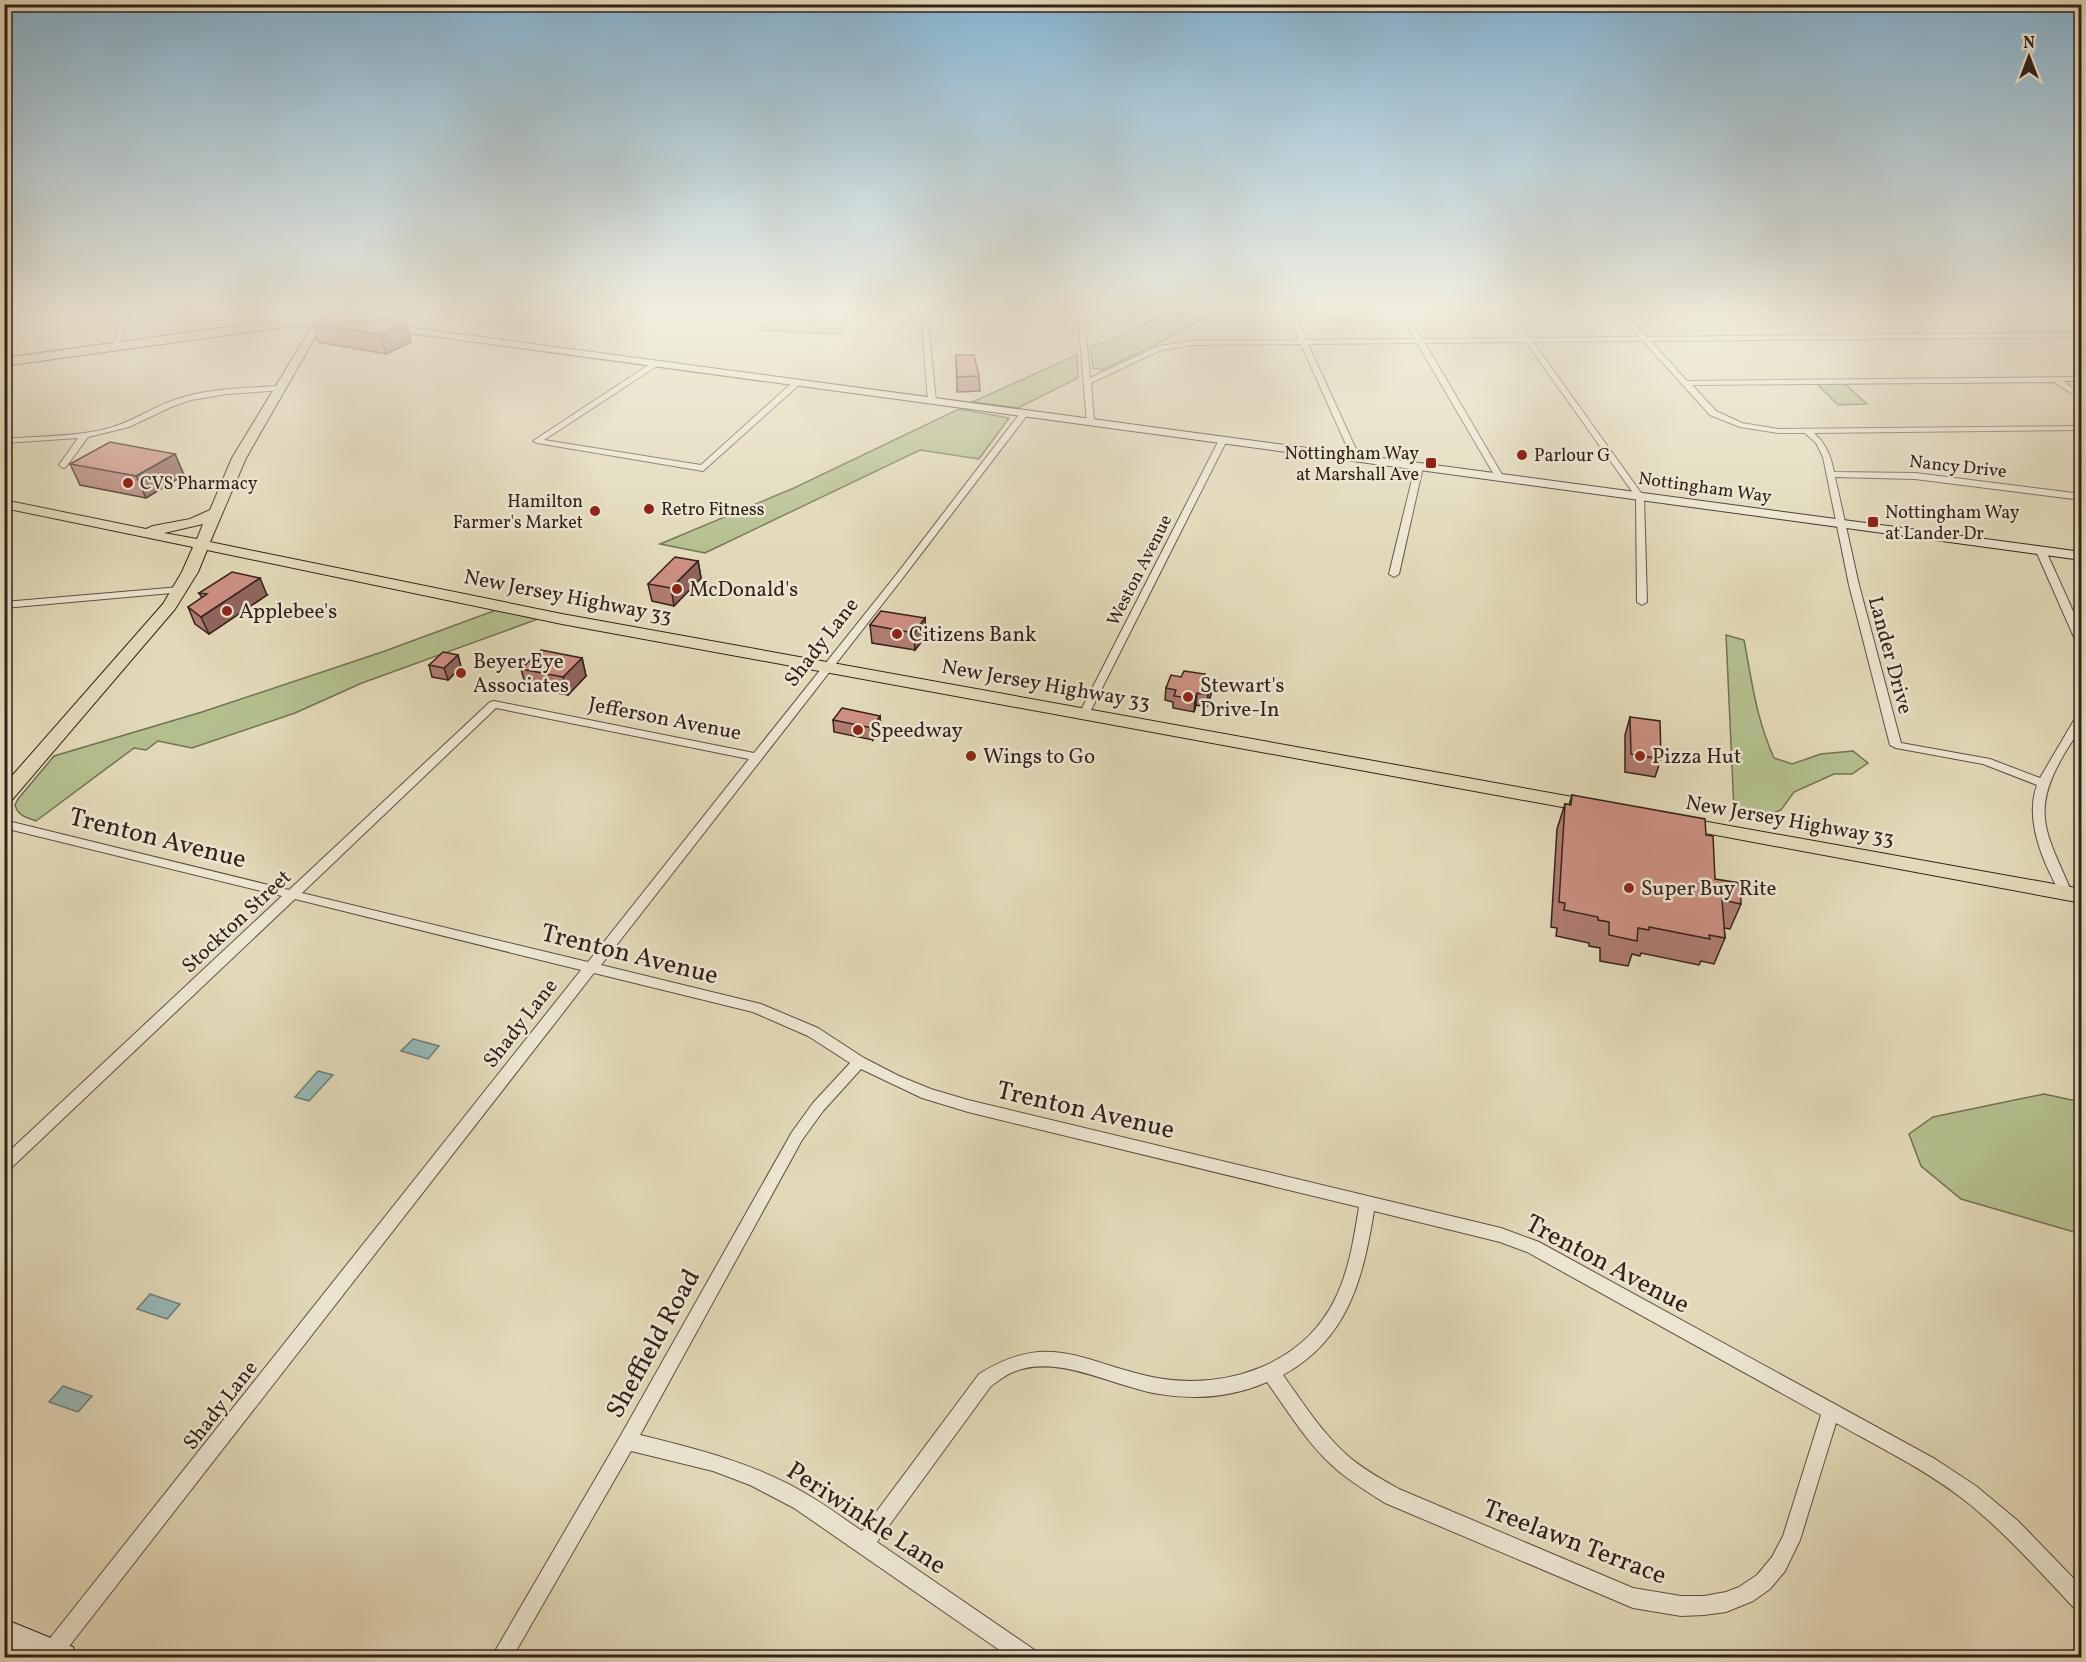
<svg xmlns="http://www.w3.org/2000/svg" width="2086" height="1662" font-family="Vollkorn,serif">
	<style>
		.green { fill: #b4bf8e; stroke: #747054; stroke-width: 1.5 }
		.water { fill: #96b9b6; stroke: #6e7c78; stroke-width: 1.5 }
		.lines { fill: none; stroke-linecap: round; stroke-linejoin: round }
		.street-casing { stroke: #5f4f42; stroke-width: 2 }
		.secondary-casing { stroke: #33211b; stroke-width: 2 }
		.primary-casing { stroke: #33211b; stroke-width: 2 }
		.street { fill: #ece6d1; fill-rule: evenodd }
		.secondary { fill: #ece6d1; fill-rule: evenodd }
		.primary { fill: #e2d9b8; fill-rule: evenodd }
		.wall { fill: #b07c71; stroke: #33211b; stroke-width: 1.5 }
		.shaded-wall { fill: #90655c; stroke: #33211b; stroke-width: 1.5 }
		.building { fill: #cd9083; stroke: #33211b; stroke-width: 1.5 }
		.poi-dot { fill: #8f2418; stroke: #ece6d1; stroke-width: 2 }
		.labels { text-anchor: middle; stroke-width: 5; stroke-linejoin: round; paint-order: stroke }
		.far-poi-label { font-size: 18px; fill: #33211b; stroke: #ece6d1; text-anchor: start }
		.far-street-label { font-size: 18px; fill: #33211b; stroke: #ece6d1 }
		.poi-label { font-size: 21px; fill: #33211b; stroke: #ece6d1; text-anchor: start }
		.street-label { font-size: 21px; fill: #33211b; stroke: #ece6d1 }
		.near-street-label { font-size: 26px; fill: #33211b; stroke: #ece6d1 }
	</style>
	<rect width="100%" height="100%" fill="#e2d9b8"/>
	<filter id="stains"><feTurbulence type="fractalNoise" baseFrequency=".00333" numOctaves="4"/><feColorMatrix values="0 0 0 0 .2 0 0 0 0 .09 0 0 0 0 .02 0 0 0 .5 -.17"/></filter>
	<radialGradient id="worn" r=".72"><stop offset=".6" stop-color="#630" stop-opacity="0"/><stop offset="1" stop-color="#630" stop-opacity=".3"/></radialGradient>
	<!-- green -->
	<path class="green" d="M 812,314 L 865,314 L 860,320 L 850,321 L 843,324 L 842,331 L 837,334 L 759,330 L 760,325 C 777,322 798,327 814,320 Z
		M 1164,314 L 1210,314 L 1153,346 L 1102,370 L 1093,368 L 1090,347 L 1133,332 L 1139,326 Z
		M 1077,355 L 1078,378 L 1018,408 L 972,402 Z
		M 1817,384 L 1845,384 L 1867,404 L 1838,405 Z
		M 959,409 L 1009,418 L 979,459 L 920,450 L 705,553 L 660,544 L 794,488 Z
		M 496,610 L 538,619 L 362,683 L 295,713 L 192,748 L 158,741 L 146,750 L 134,748 L 36,821 C 26,817 18,816 15,805 L 18,799 L 54,756 L 202,712 L 385,651 Z
		M 1726,635 L 1744,640 C 1752,682 1756,718 1774,758 L 1792,764 L 1821,754 L 1853,751 L 1868,763 L 1852,774 L 1834,774 L 1794,792 L 1781,810 L 1763,817 L 1734,810 Z
		M 2044,1094 L 2081,1102 L 2081,1234 L 1961,1199 L 1921,1166 L 1909,1134 L 1933,1117 Z"/>
	<!-- water -->
	<path class="water" d="M 413,1039 L 439,1046 L 428,1059 L 401,1051 Z
		M 318,1071 L 333,1075 L 309,1101 L 295,1097 Z
		M 150,1294 L 180,1304 L 167,1319 L 137,1309 Z
		M 63,1386 L 92,1396 L 78,1412 L 49,1402 Z"/>
	<g class="lines">
		<!-- street casing -->
		<g class="street-casing">
			<path id="street" d="M 123,314 L 129,314 L 119,346 L 112,348 Z
				M 921,314 L 927,314 L 936,401 L 932,403 L 928,401 Z
				M 1078,314 L 1084,314 L 1090,378 L 1159,346 L 1193,341 L 1299,340 L 1288,314 L 1295,314 L 1306,340 L 1415,339 L 1401,314 L 1408,314 L 1422,339 L 1522,338 L 1506,314 L 1513,314 L 1530,338 L 1639,337 L 1619,314 L 1626,314 L 1647,337 L 1920,334 L 1895,314 L 1902,314 L 1928,334 L 2082,333 L 2082,337 L 1651,341 L 1687,381 L 2082,377 L 2082,381 L 2063,381 L 2082,394 L 2082,400 L 2054,382 L 1692,385 L 1716,411 L 1742,423 L 1778,429 L 2082,426 L 2082,430 L 1814,433 C 1826,444 1831,456 1834,472 L 1915,473 L 2082,494 L 2082,500 L 1915,479 L 1835,477 L 1859,585 L 1901,743 L 1990,759 L 2040,778 L 2077,715 L 2082,712 C 2082,732 2071,741 2062,758 C 2029,815 2049,837 2072,893 L 2066,897 L 2062,896 C 2044,865 2024,820 2037,785 L 1983,764 L 1896,748 L 1890,745 L 1849,585 L 1823,457 L 1816,443 L 1805,433 L 1778,433 L 1740,427 L 1710,415 L 1643,341 L 1533,342 L 1644,497 L 1647,602 L 1642,605 L 1637,602 L 1636,497 L 1526,342 L 1425,343 L 1504,478 L 1500,481 L 1496,478 L 1417,343 L 1308,344 L 1360,458 L 1356,460 L 1352,458 L 1301,344 L 1193,345 L 1161,350 L 1091,383 L 1094,422 L 1087,424 Z
				M 2058,314 L 2066,314 L 2082,325 L 2082,330 Z
				M 653,362 L 660,364 L 544,440 L 701,465 L 794,381 L 801,383 L 703,471 L 537,443 L 533,441 Z
				M 280,386 L 284,388 L 283,390 L 227,394 L 191,400 L 171,407 L 129,427 L 88,437 L 66,467 L 63,468 L 59,465 L 78,438 L 4,443 L 4,439 C 38,436 73,437 106,429 C 131,423 151,408 174,400 C 209,388 244,388 280,386 Z
				M 1021,412 L 1028,414 L 902,579 L 601,965 L 761,1004 L 818,1028 L 864,1058 L 899,1076 L 931,1089 L 968,1100 L 1501,1228 L 1539,1242 L 1935,1459 L 1976,1486 L 2018,1521 L 2082,1587 L 2082,1612 L 2075,1609 C 2039,1571 2004,1531 1963,1499 C 1924,1469 1879,1447 1836,1423 L 1800,1540 L 1785,1571 L 1770,1589 L 1753,1601 L 1726,1612 L 1704,1615 L 1681,1616 L 1633,1608 L 1385,1503 C 1368,1492 1351,1482 1336,1469 C 1308,1445 1288,1411 1267,1382 C 1233,1397 1195,1400 1159,1394 C 1113,1387 1056,1352 1011,1373 C 1004,1376 997,1382 991,1386 L 877,1542 L 1036,1651 L 1039,1658 L 1011,1658 L 794,1508 L 750,1485 L 713,1471 L 631,1451 L 512,1658 L 491,1658 L 621,1435 L 792,1132 L 813,1103 L 850,1063 L 808,1036 L 753,1012 L 594,973 L 60,1658 L 41,1658 L 40,1654 L 43,1647 L 581,970 L 295,899 L 9,1170 L 4,1172 L 4,1156 L 282,896 L 4,828 L 4,820 L 289,890 L 490,702 L 494,701 L 754,753 L 896,575 ZM 496,708 L 749,759 L 588,962 L 302,893 ZM 861,1069 L 922,1098 L 968,1112 L 1359,1207 C 1354,1238 1349,1271 1335,1299 C 1303,1365 1226,1390 1157,1378 C 1084,1364 1051,1329 979,1374 L 862,1531 C 844,1519 827,1506 808,1495 C 757,1464 698,1449 640,1435 L 802,1140 L 823,1111 ZM 1374,1211 L 1500,1242 L 1527,1252 L 1821,1415 L 1783,1536 L 1772,1557 L 1757,1575 L 1739,1587 L 1726,1592 L 1704,1596 L 1681,1596 L 1633,1588 L 1399,1489 C 1381,1479 1363,1469 1348,1456 C 1322,1433 1303,1403 1283,1375 C 1348,1339 1363,1279 1374,1211 Z
				M 1220,438 L 1227,440 L 1089,714 L 1088,716 L 1080,716 L 1079,714 Z
				M 1419,464 L 1423,467 L 1399,574 L 1394,577 L 1389,574 L 1415,467 Z
				M 2041,548 L 2046,551 L 2082,631 L 2082,647 L 2077,644 L 2036,551 Z
				M 180,587 L 185,590 L 183,592 L 4,608 L 4,602 Z"/>
		</g>
		<!-- secondary casing -->
		<g class="secondary-casing">
			<path id="secondary" d="M 384,324 L 2082,552 L 2082,560 L 380,329 L 379,327 Z
				M 4,1619 L 73,1647 L 77,1658 L 25,1658 L 4,1649 Z"/>
		</g>
		<!-- primary casing -->
		<g class="primary-casing">
			<path id="primary" d="M 320,314 L 332,314 L 317,334 L 246,458 L 210,542 L 562,614 L 1595,801 L 1602,803 L 1605,807 L 1602,811 L 1595,813 L 562,624 L 207,550 L 198,572 L 175,609 L 11,801 L 4,803 L 4,785 L 163,604 L 182,572 L 193,547 L 4,508 L 4,500 L 146,529 L 153,526 L 190,519 L 210,510 L 232,458 L 314,323 L 4,366 L 4,358 ZM 203,524 L 197,539 L 164,533 Z
				M 1680,817 L 2082,889 L 2082,903 L 1673,827 L 1670,823 L 1673,819 Z"/>
		</g>
		<!-- street -->
		<use href="#street" class="street"/>
		<!-- secondary -->
		<use href="#secondary" class="secondary"/>
		<!-- primary -->
		<use href="#primary" class="primary"/>
	</g>
	<!-- wall -->
	<path class="wall" d="M 329,314 L 411,342 L 386,354 L 318,342 L 312,323 Z
		M 956,355 L 979,376 L 980,391 L 957,392 Z
		M 175,454 L 184,475 L 146,498 L 80,485 L 70,464 Z
		M 698,561 L 701,578 L 674,606 L 652,601 L 648,584 Z
		M 199,593 L 267,595 L 209,634 L 195,624 L 188,607 L 202,598 Z
		M 925,618 L 926,636 L 915,650 L 872,643 L 870,625 Z
		M 458,655 L 461,667 L 448,680 L 432,677 L 429,665 Z
		M 582,658 L 586,676 L 568,695 L 526,687 L 521,669 Z
		M 1205,674 L 1205,681 L 1211,694 L 1207,707 L 1196,705 L 1194,712 L 1173,708 L 1173,702 L 1165,700 L 1166,688 L 1181,677 Z
		M 880,716 L 881,728 L 873,740 L 834,732 L 833,720 Z
		M 1630,717 L 1661,759 L 1655,777 L 1625,772 L 1625,735 Z
		M 1572,795 L 1706,835 L 1715,879 L 1741,904 L 1730,929 L 1724,928 L 1725,938 L 1714,964 L 1701,961 L 1699,965 L 1641,953 L 1640,956 L 1632,954 L 1628,966 L 1600,961 L 1600,948 L 1589,946 L 1589,943 L 1556,936 L 1557,928 L 1551,927 L 1557,829 L 1565,804 L 1569,805 Z"/>
	<!-- shaded-wall -->
	<path class="shaded-wall" d="M 4,314 L 20,314 L 19,317 L 16,320 L 4,322 Z
		M 406,322 L 411,342 L 386,354 L 380,335 Z
		M 175,454 L 184,475 L 146,498 L 136,476 Z
		M 698,561 L 701,578 L 674,606 L 671,588 Z
		M 260,578 L 267,595 L 209,634 L 201,617 Z
		M 925,618 L 926,636 L 915,650 L 914,633 Z
		M 458,655 L 461,667 L 448,680 L 444,668 Z
		M 582,658 L 586,676 L 568,695 L 563,677 Z
		M 1212,682 L 1211,694 L 1207,707 L 1208,695 Z
		M 1197,693 L 1196,705 L 1194,712 L 1195,699 Z
		M 880,716 L 881,728 L 873,740 L 872,728 Z"/>
	<!-- building -->
	<path class="building" d="M 329,314 L 358,314 L 406,322 L 380,335 L 312,323 Z
		M 956,355 L 974,355 L 979,376 L 957,377 Z
		M 110,442 L 175,454 L 136,476 L 70,464 Z
		M 675,557 L 698,561 L 671,588 L 648,584 Z
		M 232,572 L 260,578 L 201,617 L 188,607 L 207,594 L 199,593 Z
		M 881,611 L 925,618 L 914,633 L 870,625 Z
		M 541,650 L 582,658 L 563,677 L 521,669 Z
		M 443,652 L 458,655 L 444,668 L 429,665 Z
		M 1184,671 L 1205,674 L 1203,681 L 1212,682 L 1208,695 L 1197,693 L 1195,699 L 1174,696 L 1176,690 L 1166,688 L 1171,675 L 1181,677 Z
		M 842,708 L 880,716 L 872,728 L 833,720 Z
		M 1630,717 L 1660,721 L 1661,759 L 1631,754 Z
		M 1572,795 L 1705,819 L 1706,835 L 1713,836 L 1715,879 L 1740,883 L 1741,904 L 1722,900 L 1725,938 L 1709,935 L 1710,939 L 1649,927 L 1649,930 L 1638,928 L 1637,941 L 1609,935 L 1609,922 L 1598,920 L 1598,917 L 1564,910 L 1565,903 L 1559,902 L 1565,804 L 1571,805 Z"/>
	<!-- sky -->
	<linearGradient id="sky" x2="0" y2="1"><stop stop-color="#87b6d4"/><stop offset="0.57" stop-color="#f2eedf"/><stop offset="1" stop-color="#f2eedf" stop-opacity="0"/></linearGradient>
	<rect width="2086" height="547" fill="url(#sky)"/>
	<!-- markers -->
	<g class="poi-dot">
		<circle cx="1522" cy="455" r="6"/>
		<rect x="1425" y="457" width="12" height="12" rx="3"/>
		<circle cx="128" cy="483" r="6"/>
		<circle cx="649" cy="509" r="6"/>
		<circle cx="595" cy="511" r="6"/>
		<rect x="1867" y="516" width="12" height="12" rx="3"/>
		<circle cx="677" cy="589" r="6"/>
		<circle cx="227" cy="611" r="6"/>
		<circle cx="897" cy="634" r="6"/>
		<circle cx="461" cy="673" r="6"/>
		<circle cx="1188" cy="697" r="6"/>
		<circle cx="858" cy="730" r="6"/>
		<circle cx="971" cy="756" r="6"/>
		<circle cx="1640" cy="756" r="6"/>
		<circle cx="1629" cy="888" r="6"/>
	</g>
	<g class="labels">
		<!-- far-poi labels -->
		<g class="far-poi-label">
			<text x="1419" y="459" text-anchor="end">Nottingham Way<tspan x="1419" dy="21">at Marshall Ave</tspan></text>
			<text x="1534" y="461">Parlour G</text>
			<text x="140" y="489">CVS Pharmacy</text>
			<text x="583" y="507" text-anchor="end">Hamilton<tspan x="583" dy="21">Farmer's Market</tspan></text>
			<text x="661" y="515">Retro Fitness</text>
			<text x="1885" y="518">Nottingham Way<tspan x="1885" dy="21">at Lander Dr</tspan></text>
		</g>
		<!-- far-street labels -->
		<g class="far-street-label">
			<text transform="translate(1958 466) rotate(6)" y="6">Nancy Drive</text>
			<text transform="translate(1705 487) rotate(8)" y="6">Nottingham Way</text>
			<text transform="translate(1139 570) rotate(-63)" y="6">Weston Avenue</text>
		</g>
		<!-- poi labels -->
		<g class="poi-label">
			<text x="689" y="596">McDonald's</text>
			<text x="239" y="618">Applebee's</text>
			<text x="909" y="641">Citizens Bank</text>
			<text x="473" y="668">Beyer Eye<tspan x="473" dy="24">Associates</tspan></text>
			<text x="1200" y="692">Stewart's<tspan x="1200" dy="24">Drive-In</tspan></text>
			<text x="870" y="737">Speedway</text>
			<text x="983" y="763">Wings to Go</text>
			<text x="1652" y="763">Pizza Hut</text>
			<text x="1641" y="895">Super Buy Rite</text>
		</g>
		<!-- street labels -->
		<g class="street-label">
			<text transform="translate(568 596) rotate(11)" y="7">New Jersey Highway 33</text>
			<text transform="translate(821 642) rotate(-52)" y="7">Shady Lane</text>
			<text transform="translate(1891 655) rotate(75)" y="7">Lander Drive</text>
			<text transform="translate(1046 684) rotate(10)" y="7">New Jersey Highway 33</text>
			<text transform="translate(665 718) rotate(11)" y="7">Jefferson Avenue</text>
			<text transform="translate(1790 820) rotate(10)" y="7">New Jersey Highway 33</text>
			<text transform="translate(236 921) rotate(-43)" y="7">Stockton Street</text>
			<text transform="translate(520 1023) rotate(-52)" y="7">Shady Lane</text>
			<text transform="translate(220 1405) rotate(-52)" y="7">Shady Lane</text>
		</g>
		<!-- near-street labels -->
		<g class="near-street-label">
			<text transform="translate(158 837) rotate(14)" y="9">Trenton Avenue</text>
			<text transform="translate(630 953) rotate(14)" y="9">Trenton Avenue</text>
			<text transform="translate(1086 1109) rotate(13)" y="9">Trenton Avenue</text>
			<text transform="translate(1608 1263) rotate(28)" y="9">Trenton Avenue</text>
			<text transform="translate(652 1343) rotate(-61)" y="9">Sheffield Road</text>
			<text transform="translate(867 1517) rotate(33)" y="9">Periwinkle Lane</text>
			<text transform="translate(1575 1541) rotate(21)" y="9">Treelawn Terrace</text>
		</g>
	</g>
	<!-- margin -->
	<rect width="2086" height="1662" fill="none" stroke="#e2d9b8" stroke-width="24"/>
	<rect x="6" y="6" width="2074" height="1650" fill="none" stroke="#33211b" stroke-width="3"/>
	<rect x="12" y="12" width="2062" height="1638" fill="none" stroke="#33211b" stroke-width="1.5"/>
	<!-- north arrow -->
	<g transform="translate(2029 57)" stroke="#ece6d1" stroke-width="4.5" paint-order="stroke">
	<path d="M0-4.5L10 22L0 15L-10 22Z" fill="#33211b"/>
	<text y="-9" font-size="16" font-weight="bold" text-anchor="middle" fill="#33211b">N</text>
	</g>
	<rect width="100%" height="100%" filter="url(#stains)"/>
	<rect width="100%" height="100%" fill="url(#worn)"/>
</svg>
